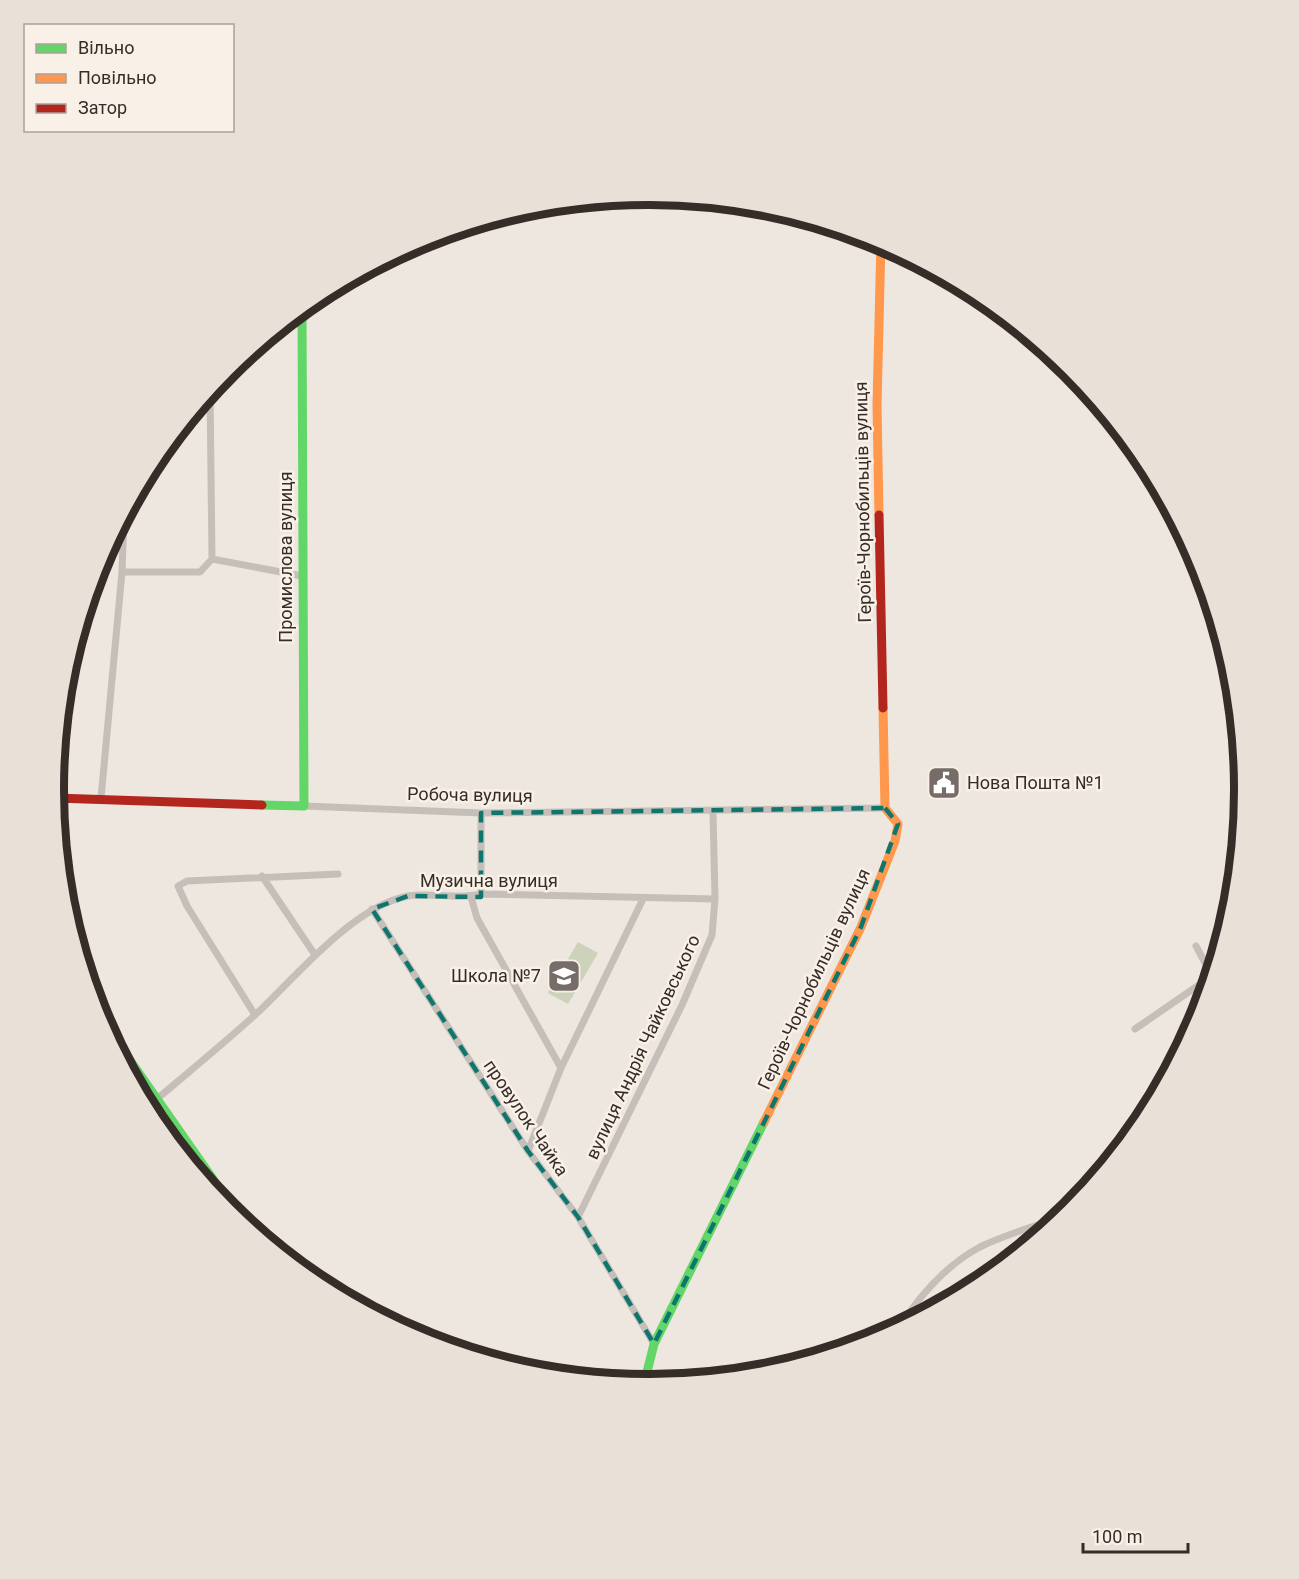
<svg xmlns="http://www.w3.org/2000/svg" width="1299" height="1579" font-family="Roboto,sans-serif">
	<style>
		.park { fill: #cdd2ba }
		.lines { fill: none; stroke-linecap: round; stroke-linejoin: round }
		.stream { stroke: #9cbdbd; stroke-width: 2 }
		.street { stroke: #c6bfb9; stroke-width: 7 }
		.fast { stroke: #63d668; stroke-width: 9 }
		.slow { stroke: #ff974d; stroke-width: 9 }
		.jam { stroke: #b3261e; stroke-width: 9 }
		.marked { fill: none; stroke: #0f766e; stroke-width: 4.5; stroke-dasharray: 12 8; stroke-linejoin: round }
		.labels { text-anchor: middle; stroke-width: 5; stroke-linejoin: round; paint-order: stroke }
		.street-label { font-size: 18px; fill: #362c28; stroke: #f9f1e7 }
		.poi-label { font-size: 18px; fill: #362c28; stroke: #f9f1e7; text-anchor: start }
		.rim { fill: none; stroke: #362c28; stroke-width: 8 }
	</style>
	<rect width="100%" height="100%" fill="#ede7e0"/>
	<!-- park -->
	<path class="park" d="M 578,942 L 598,953 L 568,1004 L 548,993 Z"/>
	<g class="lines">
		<!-- stream -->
		<path class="stream" d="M 1239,854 L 1242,823"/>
		<!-- street -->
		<path class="street" d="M 210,390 L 212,559
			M 122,572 L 200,572 L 212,559 L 302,576
			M 101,798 L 122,572 L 124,516
			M 304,806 L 481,813 L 885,808
			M 262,876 L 315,955
			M 481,894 L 481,813
			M 471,897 L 477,918 L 561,1068
			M 372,909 L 528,1151 L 578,1217 L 654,1344
			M 1196,946 L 1212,976
			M 255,1015 L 187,906 L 178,886 L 187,881 L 338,874
			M 1135,1029 L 1212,976
			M 157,1099 C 190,1071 223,1044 255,1015 C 295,978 353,906 408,896 C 432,892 457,900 481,894 L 715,899
			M 528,1151 L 561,1068 L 643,899
			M 190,1164 L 201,1163
			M 578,1217 L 682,1005 L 712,935 L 715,899 L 713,812
			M 898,1329 C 918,1298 946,1265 980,1247 C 1006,1234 1036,1226 1064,1216"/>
		<!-- fast -->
		<path class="fast" d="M 262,805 L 304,806 L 302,308
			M 99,1016 L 243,1222
			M 644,1384 L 654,1344 L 764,1122"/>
		<!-- slow -->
		<path class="slow" d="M 879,515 L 877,405 L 881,241
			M 764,1122 L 861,927 L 895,841 L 898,824 L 885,808 L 883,708"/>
		<!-- jam -->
		<path class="jam" d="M 879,515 L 883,708
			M 55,798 L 262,805"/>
	</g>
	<!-- marked area -->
	<path class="marked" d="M 885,808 L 898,824 L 861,927 L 654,1344 L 578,1217 L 528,1151 L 372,909 L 408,896 L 481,897 L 481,813 Z"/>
	<!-- icons -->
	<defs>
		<g id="civic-square" transform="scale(1.725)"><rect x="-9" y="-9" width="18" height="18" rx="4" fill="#766d68" stroke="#f9f1e7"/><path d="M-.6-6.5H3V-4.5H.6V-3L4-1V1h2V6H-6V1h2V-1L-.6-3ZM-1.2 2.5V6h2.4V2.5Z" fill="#fff"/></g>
		<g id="school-square" transform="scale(1.725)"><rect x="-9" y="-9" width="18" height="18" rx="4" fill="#766d68" stroke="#f9f1e7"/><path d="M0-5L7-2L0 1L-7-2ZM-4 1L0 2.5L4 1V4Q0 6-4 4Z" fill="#fff"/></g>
	</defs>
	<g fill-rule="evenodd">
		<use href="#civic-square" x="944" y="783"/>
		<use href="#school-square" x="564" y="976"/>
	</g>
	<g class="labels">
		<!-- street labels -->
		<g class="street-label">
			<text transform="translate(863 502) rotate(-91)" y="6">Героїв-Чорнобильців вулиця</text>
			<text transform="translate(286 557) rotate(-90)" y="6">Промислова вулиця</text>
			<text transform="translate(470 795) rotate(1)" y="6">Робоча вулиця</text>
			<text x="489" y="887">Музична вулиця</text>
			<text transform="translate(814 979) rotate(-65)" y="6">Героїв-Чорнобильців вулиця</text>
			<text transform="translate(643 1047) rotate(-65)" y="6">вулиця Андрія Чайковського</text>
			<text transform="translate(526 1118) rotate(56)" y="6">провулок Чайка</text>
		</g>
		<!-- poi labels -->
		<g class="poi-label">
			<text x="967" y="789">Нова Пошта №1</text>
			<text x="541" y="982" text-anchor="end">Школа №7</text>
		</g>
	</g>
	<!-- crop -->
	<path d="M0 0H1299V1579H0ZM648 205H650A584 584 0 0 1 1234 789V790A584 584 0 0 1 650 1374H648A584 584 0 0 1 64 790V789A584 584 0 0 1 648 205Z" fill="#e9e1d8" fill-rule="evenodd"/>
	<path class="rim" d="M648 205H650A584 584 0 0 1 1234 789V790A584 584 0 0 1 650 1374H648A584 584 0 0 1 64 790V789A584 584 0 0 1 648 205Z"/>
	<!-- legend -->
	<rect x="24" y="24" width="210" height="108" fill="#f9f1e7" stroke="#aba29b" stroke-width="1.5"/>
	<rect x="36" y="44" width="30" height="9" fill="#63d668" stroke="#aba29b" stroke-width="1.5"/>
	<text x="78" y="54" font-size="18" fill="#362c28">Вільно</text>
	<rect x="36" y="74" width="30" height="9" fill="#ff974d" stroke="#aba29b" stroke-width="1.5"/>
	<text x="78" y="84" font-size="18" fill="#362c28">Повільно</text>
	<rect x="36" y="104" width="30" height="9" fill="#b3261e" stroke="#aba29b" stroke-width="1.5"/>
	<text x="78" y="114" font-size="18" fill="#362c28">Затор</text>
	<!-- scale -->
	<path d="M1083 1543v9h105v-9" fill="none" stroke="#362c28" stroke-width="3"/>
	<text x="1092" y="1543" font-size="18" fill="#362c28" stroke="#f9f1e7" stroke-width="4.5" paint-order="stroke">100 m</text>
</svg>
